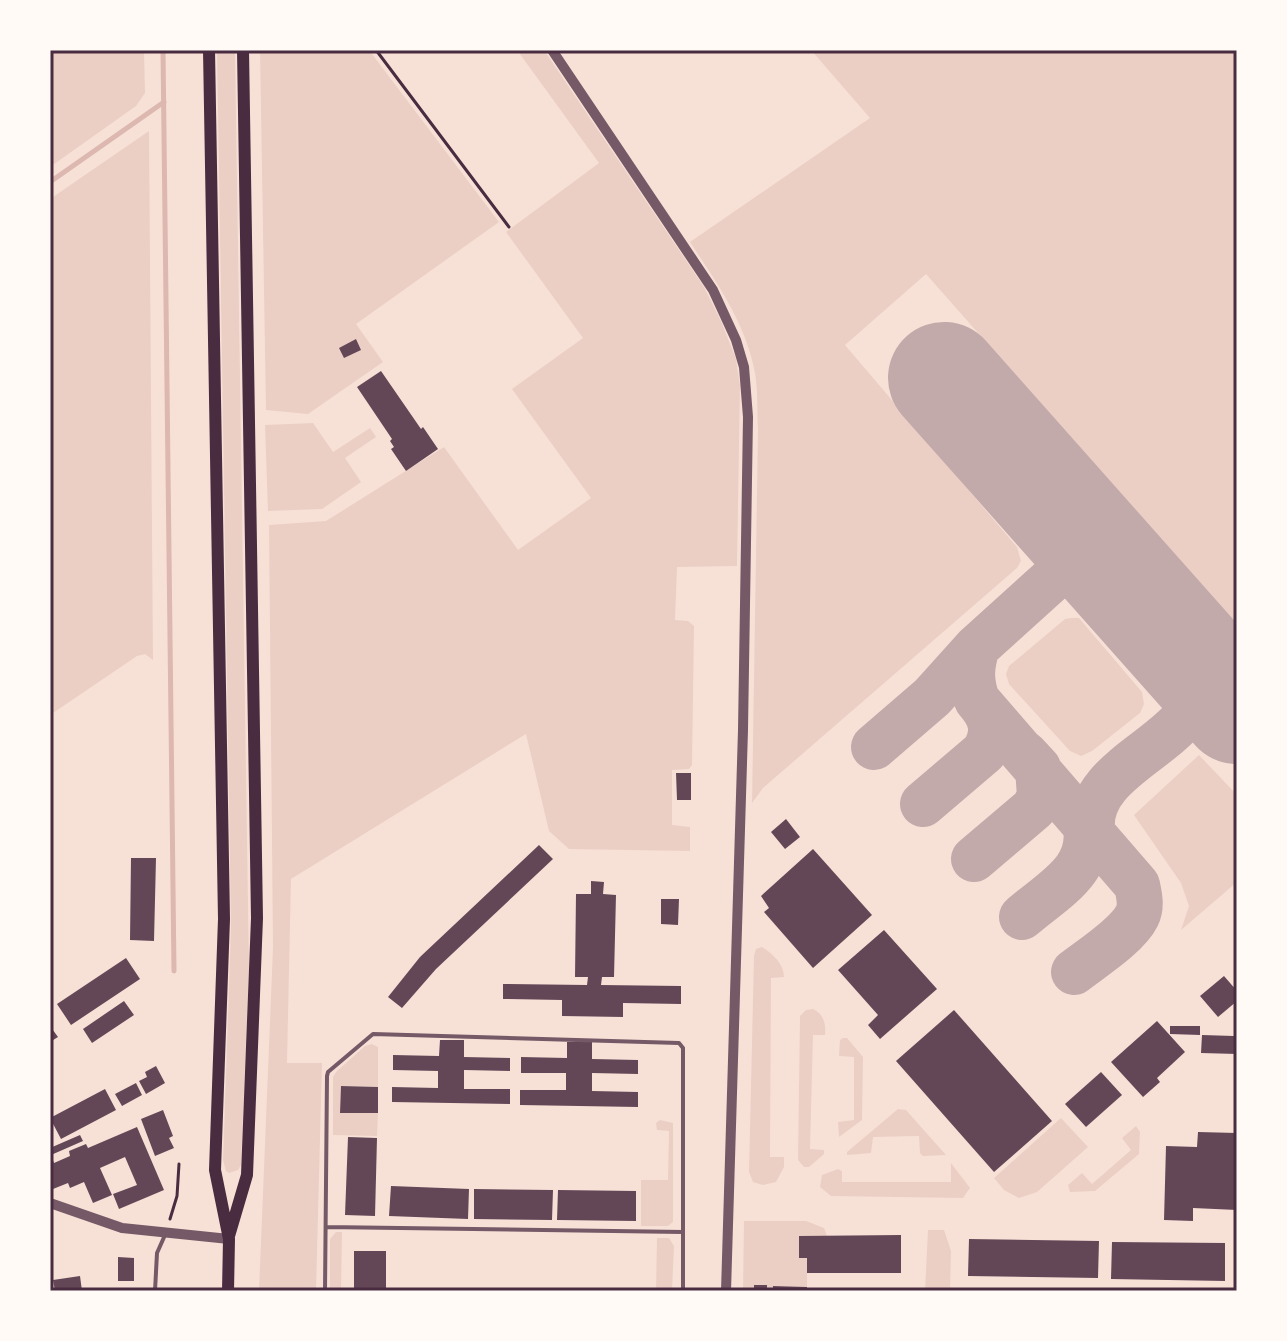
<svg xmlns="http://www.w3.org/2000/svg" width="1287" height="1341" font-family="'Sofia Sans Condensed',sans-serif">
	<style>
		.green { fill: #ebcfc5 }
		.lines { fill: none; stroke-linecap: round; stroke-linejoin: round }
		.stream { stroke: #dcb8b0; stroke-width: 5 }
		.taxiway { stroke: #c3aaaa; stroke-width: 46 }
		.runway { stroke: #c3aaaa; stroke-width: 112 }
		.building { fill: #644757 }
		.path { stroke: #4a2c40; stroke-width: 3 }
		.service { stroke: #755966; stroke-width: 4 }
		.tertiary { stroke: #755966; stroke-width: 10 }
		.secondary { stroke: #4a2c40; stroke-width: 12 }
		.neatline { fill: none; stroke: #4a2c40; stroke-width: 3 }
	</style>
	<rect width="100%" height="100%" fill="#f7e1d7"/>
	<!-- green -->
	<path class="green" d="M 50,50 L 144,50 L 145,93 L 136,106 L 50,167 Z
		M 217,50 L 235,50 L 249,968 L 241,1165 L 238,1170 L 229,1173 L 226,1171 L 223,1160 L 231,928 Z
		M 260,50 L 369,50 L 499,222 L 356,324 L 383,362 L 308,414 L 266,410 Z
		M 517,50 L 544,50 L 704,287 L 721,321 L 736,359 L 740,386 L 737,566 L 677,567 L 675,620 L 688,621 L 694,626 L 692,765 L 689,769 L 672,770 L 672,825 L 690,827 L 690,851 L 569,849 L 549,831 L 526,734 L 291,879 L 287,1063 L 322,1063 L 316,1291 L 259,1291 L 273,948 L 269,525 L 326,521 L 444,447 L 518,550 L 591,498 L 512,389 L 583,338 L 506,232 L 599,163 Z
		M 811,50 L 1237,50 L 1237,626 L 926,274 L 845,345 L 1017,547 L 1021,561 L 1017,568 L 763,788 L 752,803 L 758,430 C 757,411 758,391 755,373 C 746,324 717,283 690,242 L 870,118 Z
		M 149,131 L 153,660 L 145,654 L 137,656 L 53,713 L 50,709 L 50,199 Z
		M 313,423 L 333,452 L 370,428 L 376,437 L 345,458 L 361,482 L 322,509 L 268,511 L 265,425 Z
		M 1071,618 L 1079,618 L 1142,692 L 1144,704 L 1140,713 L 1092,751 L 1081,756 L 1070,751 L 1009,684 L 1006,674 L 1009,666 L 1065,619 Z
		M 1199,755 L 1237,795 L 1237,882 L 1181,930 L 1189,906 L 1181,883 L 1134,815 Z
		M 762,947 C 773,954 784,964 784,977 L 771,978 L 770,1157 L 784,1157 L 784,1167 L 776,1182 L 763,1185 L 753,1182 L 749,1172 L 754,956 L 756,949 Z
		M 813,1009 C 824,1014 826,1024 825,1035 L 813,1035 L 810,1149 L 824,1150 L 824,1154 L 809,1167 L 804,1167 L 798,1160 L 800,1016 L 806,1010 Z
		M 843,1038 L 847,1038 L 863,1057 L 862,1120 L 839,1137 L 838,1122 L 854,1120 L 854,1057 L 839,1056 L 840,1040 Z
		M 372,1044 L 378,1047 L 378,1087 L 341,1086 L 340,1112 L 378,1113 L 377,1136 L 333,1135 L 333,1077 L 336,1072 L 365,1046 Z
		M 898,1109 L 906,1110 L 946,1155 L 923,1156 L 920,1153 L 919,1136 L 873,1137 L 871,1153 L 847,1155 L 847,1152 Z
		M 1061,1118 L 1088,1147 L 1037,1192 L 1019,1198 L 1004,1190 L 994,1178 Z
		M 660,1120 L 673,1123 L 673,1222 L 668,1226 L 641,1226 L 641,1180 L 668,1180 L 669,1131 L 657,1130 L 656,1123 Z
		M 1136,1126 L 1140,1132 L 1139,1154 L 1095,1191 L 1070,1192 L 1068,1185 L 1082,1173 L 1092,1184 L 1131,1150 L 1122,1138 Z
		M 951,1163 L 970,1188 L 963,1198 L 831,1196 L 820,1187 L 822,1175 L 838,1169 L 842,1171 L 842,1182 L 951,1182 Z
		M 744,1221 L 806,1221 L 824,1228 L 827,1236 L 799,1236 L 799,1258 L 807,1258 L 807,1287 L 774,1286 L 773,1291 L 743,1291 Z
		M 928,1230 L 944,1230 L 951,1251 L 950,1291 L 925,1291 Z
		M 336,1232 L 342,1232 L 341,1291 L 330,1291 L 330,1239 Z
		M 657,1238 L 669,1238 L 674,1246 L 672,1291 L 656,1291 Z"/>
	<g class="lines">
		<!-- stream -->
		<path class="stream" d="M 163,50 L 174,971
			M 50,182 L 164,102"/>
		<!-- taxiway -->
		<path class="taxiway" d="M 977,647 C 971,667 970,680 977,700 L 1137,885 C 1139,895 1142,906 1137,916 C 1127,936 1092,958 1074,972
			M 874,747 L 932,697 L 977,647 L 1091,544
			M 923,804 L 984,752 C 996,732 992,717 977,700
			M 1092,830 C 1085,758 1214,742 1200,666
			M 974,859 L 1034,808 L 1040,796 L 1038,768 L 1025,754
			M 1022,917 C 1053,890 1096,869 1085,823"/>
		<!-- runway -->
		<path class="runway" d="M 944,378 L 1237,708"/>
	</g>
	<!-- building -->
	<path class="building" d="M 356,339 L 361,350 L 344,358 L 339,348 Z
		M 381,371 L 421,429 L 423,427 L 438,449 L 406,471 L 391,449 L 394,447 L 390,441 L 392,439 L 357,387 Z
		M 676,773 L 691,773 L 691,800 L 677,800 Z
		M 786,819 L 800,837 L 785,849 L 771,832 Z
		M 539,845 L 553,859 L 436,969 L 402,1008 L 388,997 L 420,957 Z
		M 813,849 L 872,915 L 813,968 L 764,912 L 769,908 L 761,896 Z
		M 131,858 L 156,858 L 154,941 L 130,940 Z
		M 591,881 L 604,882 L 603,894 L 616,895 L 614,977 L 602,977 L 601,985 L 681,986 L 681,1004 L 623,1003 L 623,1017 L 562,1016 L 562,1000 L 503,999 L 503,984 L 587,985 L 588,977 L 575,977 L 576,894 L 591,894 Z
		M 661,899 L 679,899 L 678,925 L 661,924 Z
		M 884,930 L 937,989 L 880,1039 L 868,1025 L 878,1015 L 838,970 Z
		M 126,958 L 140,979 L 71,1025 L 57,1004 Z
		M 1224,976 L 1237,991 L 1237,1001 L 1218,1017 L 1200,996 Z
		M 124,1001 L 134,1015 L 92,1043 L 83,1029 Z
		M 954,1010 L 1052,1121 L 994,1172 L 896,1061 Z
		M 1157,1021 L 1185,1052 L 1157,1078 L 1160,1082 L 1143,1097 L 1111,1062 Z
		M 50,1026 L 58,1037 L 50,1042 Z
		M 1170,1026 L 1200,1026 L 1200,1035 L 1170,1034 Z
		M 1234,1026 L 1237,1026 L 1237,1054 L 1201,1053 L 1202,1035 L 1234,1036 Z
		M 440,1040 L 464,1040 L 464,1057 L 510,1058 L 510,1071 L 464,1070 L 464,1089 L 510,1089 L 510,1104 L 392,1102 L 392,1087 L 438,1088 L 438,1071 L 393,1070 L 393,1055 L 439,1056 Z
		M 567,1042 L 592,1042 L 592,1059 L 638,1060 L 638,1074 L 592,1073 L 592,1091 L 638,1092 L 638,1107 L 520,1105 L 520,1090 L 566,1090 L 566,1073 L 521,1073 L 521,1057 L 567,1058 Z
		M 156,1066 L 165,1083 L 146,1094 L 139,1081 L 147,1077 L 145,1072 Z
		M 1101,1072 L 1122,1095 L 1086,1127 L 1065,1104 Z
		M 136,1083 L 142,1095 L 122,1106 L 115,1094 Z
		M 341,1086 L 378,1087 L 378,1113 L 340,1113 Z
		M 105,1089 L 116,1110 L 61,1139 L 50,1118 Z
		M 163,1110 L 173,1136 L 169,1138 L 174,1148 L 155,1156 L 141,1119 Z
		M 137,1127 L 164,1190 L 119,1209 L 113,1194 L 137,1185 L 125,1157 L 100,1168 L 112,1195 L 93,1203 L 84,1182 L 70,1188 L 68,1183 L 53,1189 L 50,1181 L 50,1148 L 80,1135 L 83,1141 L 51,1155 L 54,1163 L 70,1156 L 69,1151 L 86,1144 L 88,1148 Z
		M 1198,1132 L 1237,1133 L 1237,1210 L 1193,1208 L 1193,1221 L 1164,1220 L 1166,1146 L 1197,1147 Z
		M 348,1137 L 377,1138 L 375,1216 L 345,1215 Z
		M 391,1186 L 469,1189 L 468,1219 L 389,1216 Z
		M 474,1189 L 553,1190 L 552,1220 L 474,1219 Z
		M 558,1190 L 636,1191 L 636,1221 L 557,1220 Z
		M 901,1235 L 901,1273 L 807,1273 L 807,1258 L 799,1258 L 799,1236 Z
		M 969,1239 L 1099,1241 L 1098,1278 L 968,1276 Z
		M 1112,1242 L 1225,1243 L 1225,1281 L 1111,1279 Z
		M 354,1251 L 386,1251 L 386,1291 L 354,1291 Z
		M 118,1257 L 134,1258 L 134,1281 L 118,1281 Z
		M 80,1276 L 82,1291 L 55,1291 L 53,1280 Z
		M 754,1285 L 767,1285 L 767,1291 L 754,1291 Z
		M 773,1286 L 807,1287 L 807,1291 L 773,1291 Z"/>
	<g class="lines">
		<!-- path -->
		<path class="path" d="M 376,50 L 509,227
			M 170,1219 L 177,1196 L 179,1164"/>
		<!-- service -->
		<path class="service" d="M 326,1227 L 683,1232
			M 155,1291 L 157,1253 L 165,1235
			M 325,1291 L 327,1076 L 328,1072 L 373,1034 L 679,1043 L 683,1048 L 683,1291"/>
		<!-- tertiary -->
		<path class="tertiary" d="M 552,50 L 713,290 L 736,340 L 744,367 L 748,417 L 743,730 L 726,1291
			M 50,1203 L 122,1228 L 229,1239"/>
		<!-- secondary -->
		<path class="secondary" d="M 209,50 L 224,919 L 215,1170 L 229,1239 L 228,1291
			M 229,1236 L 247,1175 L 257,918 L 243,50"/>
	</g>
	<!-- border -->
	<rect width="1287" height="1341" fill="none" stroke="#fffaf5" stroke-width="104"/>
	<rect x="52" y="52" width="1183" height="1237" class="neatline"/>
</svg>
